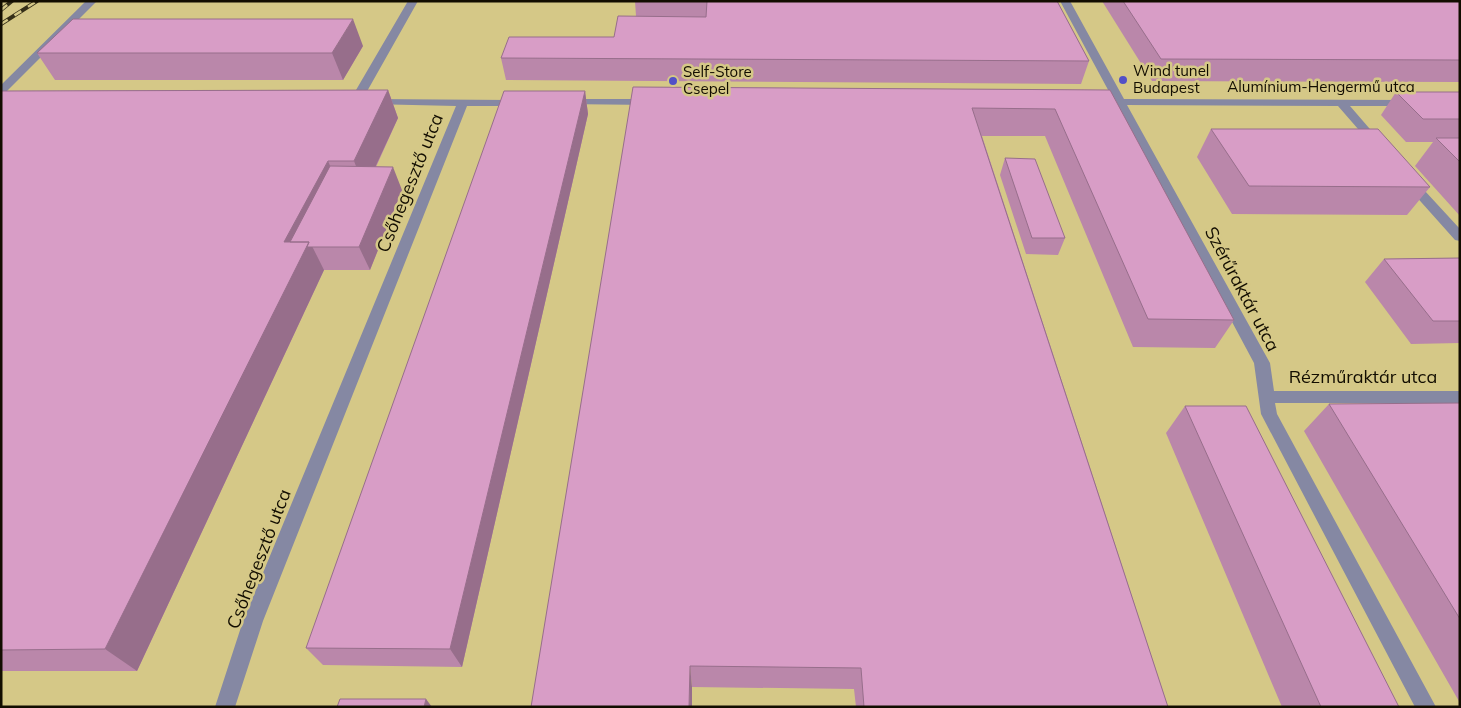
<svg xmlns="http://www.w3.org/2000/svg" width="1461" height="708" font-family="Mulish,sans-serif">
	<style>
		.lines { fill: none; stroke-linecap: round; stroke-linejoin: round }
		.minor { fill: #8588a3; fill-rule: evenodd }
		.rail-casing { stroke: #352f18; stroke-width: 4 }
		.rail { stroke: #d5c887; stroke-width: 2.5; stroke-dasharray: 8; stroke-linecap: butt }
		.wall { fill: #ba87aa }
		.shaded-wall { fill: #976e8b }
		.building { fill: #d89dc6; stroke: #976e8b }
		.poi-dot { fill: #5250c7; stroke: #d5c887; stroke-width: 2 }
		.labels { text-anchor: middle; stroke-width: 5; stroke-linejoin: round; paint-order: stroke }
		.far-poi-label { font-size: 15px; fill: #120d00; stroke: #d5c887; text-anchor: start }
		.far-street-label { font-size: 15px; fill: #120d00; stroke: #d5c887 }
		.street-label { font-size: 18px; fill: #120d00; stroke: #d5c887 }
	</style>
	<rect width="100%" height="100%" fill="#d5c887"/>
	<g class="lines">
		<!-- minor -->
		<path class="minor" d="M 86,1 L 97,1 L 5,93 L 1,94 L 1,85 Z
			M 408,1 L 418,1 L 361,102 L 355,105 L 351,104 L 349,102 Z
			M 1060,1 L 1070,1 L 1124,99 L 1408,100 L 1414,103 L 1408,106 L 1350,106 L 1382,143 L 1376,146 L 1372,145 L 1338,106 L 1127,105 L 1270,363 L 1274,391 L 1460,391 L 1460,403 L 1275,403 L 1277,414 L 1436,707 L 1415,707 L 1261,414 L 1254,363 L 1116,105 L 1096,105 L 1090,102 L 1096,99 L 1113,99 Z
			M 373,99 L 518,100 L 524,103 L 518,106 L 467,106 L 263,621 L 235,707 L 215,707 L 243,621 L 456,106 L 369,104 L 367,102 L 369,100 Z
			M 566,99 L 651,99 L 657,102 L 651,105 L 562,104 L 560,102 L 562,100 Z
			M 1409,177 L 1413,178 L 1460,229 L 1460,241 L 1455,240 L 1405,184 L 1403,181 Z"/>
		<!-- rail casing -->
		<g class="rail-casing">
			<path id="rail" d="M 1,10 L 12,1
				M 1,24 L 37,1"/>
		</g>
		<!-- rail -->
		<use href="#rail" class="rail"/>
	</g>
	<!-- wall -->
	<path class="wall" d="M 635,1 L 1057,1 L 1089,61 L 1081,84 L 506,80 L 501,58 L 614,37 L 636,16 Z
		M 1102,1 L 1460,1 L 1460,82 L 1152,81 Z
		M 363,46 L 343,80 L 55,80 L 37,53 Z
		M 633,87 L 1110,90 L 1234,320 L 1215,348 L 1133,347 L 1045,136 L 982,136 L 1168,707 L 856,707 L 854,689 L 692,687 Z
		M 388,90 L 398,118 L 376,167 L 402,190 L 370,270 L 324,270 L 137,671 L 1,671 L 1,91 Z
		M 585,91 L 588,114 L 462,667 L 323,665 L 306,648 Z
		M 1396,92 L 1460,92 L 1460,216 L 1415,166 L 1433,142 L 1406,142 L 1381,115 Z
		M 1211,129 L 1430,187 L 1407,215 L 1232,214 L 1197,157 Z
		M 1005,158 L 1065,238 L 1058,255 L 1026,254 L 1000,175 Z
		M 1460,258 L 1460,343 L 1411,344 L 1365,282 L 1384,259 Z
		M 1460,403 L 1460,703 L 1304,431 L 1329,404 Z
		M 1185,406 L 1399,707 L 1282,707 L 1166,433 Z"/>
	<!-- shaded-wall -->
	<path class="shaded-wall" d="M 353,19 L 363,46 L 343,80 L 332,53 Z
		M 388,90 L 398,118 L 365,189 L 354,161 Z
		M 585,91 L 588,114 L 462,667 L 450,649 Z
		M 328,161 L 340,189 L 312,246 L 324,270 L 137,671 L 105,649 L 284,242 Z
		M 393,167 L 402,190 L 370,270 L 359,247 Z
		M 690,666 L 692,687 L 692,707 L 689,707 Z
		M 426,699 L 432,707 L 424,707 Z"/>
	<!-- building -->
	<path class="building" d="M 707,1 L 1057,1 L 1089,61 L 501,58 L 509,37 L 614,37 L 618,16 L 706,17 Z
		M 1123,1 L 1460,1 L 1460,60 L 1161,59 Z
		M 73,19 L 353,19 L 332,53 L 37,53 Z
		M 633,87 L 1110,90 L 1234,320 L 1148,319 L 1055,109 L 972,108 L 1168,707 L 864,707 L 861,668 L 690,666 L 689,707 L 531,707 Z
		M 388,90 L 354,161 L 328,161 L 284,242 L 309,242 L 105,649 L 1,650 L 1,91 Z
		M 504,91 L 585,91 L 450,649 L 306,648 Z
		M 1396,92 L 1460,92 L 1460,119 L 1423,119 Z
		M 1211,129 L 1378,129 L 1430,187 L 1249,186 Z
		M 1436,138 L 1460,138 L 1460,162 Z
		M 1005,158 L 1035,159 L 1065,238 L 1032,238 Z
		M 330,166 L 393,167 L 359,247 L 307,247 L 309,242 L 290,242 Z
		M 1460,258 L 1460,321 L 1433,321 L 1384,259 Z
		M 1460,403 L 1460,619 L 1329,404 Z
		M 1185,406 L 1246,406 L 1399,707 L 1321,707 Z
		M 340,699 L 426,699 L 424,707 L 337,707 Z"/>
	<!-- markers -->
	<g class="poi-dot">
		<circle cx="1123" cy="80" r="5"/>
		<circle cx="673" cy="81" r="5"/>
	</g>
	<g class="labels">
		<!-- far-poi labels -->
		<g class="far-poi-label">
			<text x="1133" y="76">Wind tunel<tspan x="1133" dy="17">Budapest</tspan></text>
			<text x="683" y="77">Self-Store<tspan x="683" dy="17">Csepel</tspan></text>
		</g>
		<!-- far-street labels -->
		<g class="far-street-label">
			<text x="1321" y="92">Alumínium-Hengermű utca</text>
		</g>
		<!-- street labels -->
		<g class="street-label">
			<text transform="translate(410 183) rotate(-68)" y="6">Csőhegesztő utca</text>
			<text transform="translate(1242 289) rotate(62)" y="6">Szérűraktár utca</text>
			<text x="1363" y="383">Rézműraktár utca</text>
			<text transform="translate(259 559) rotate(-69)" y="6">Csőhegesztő utca</text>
		</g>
	</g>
	<!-- border -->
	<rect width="1461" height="708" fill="none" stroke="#120d00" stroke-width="5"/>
</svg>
